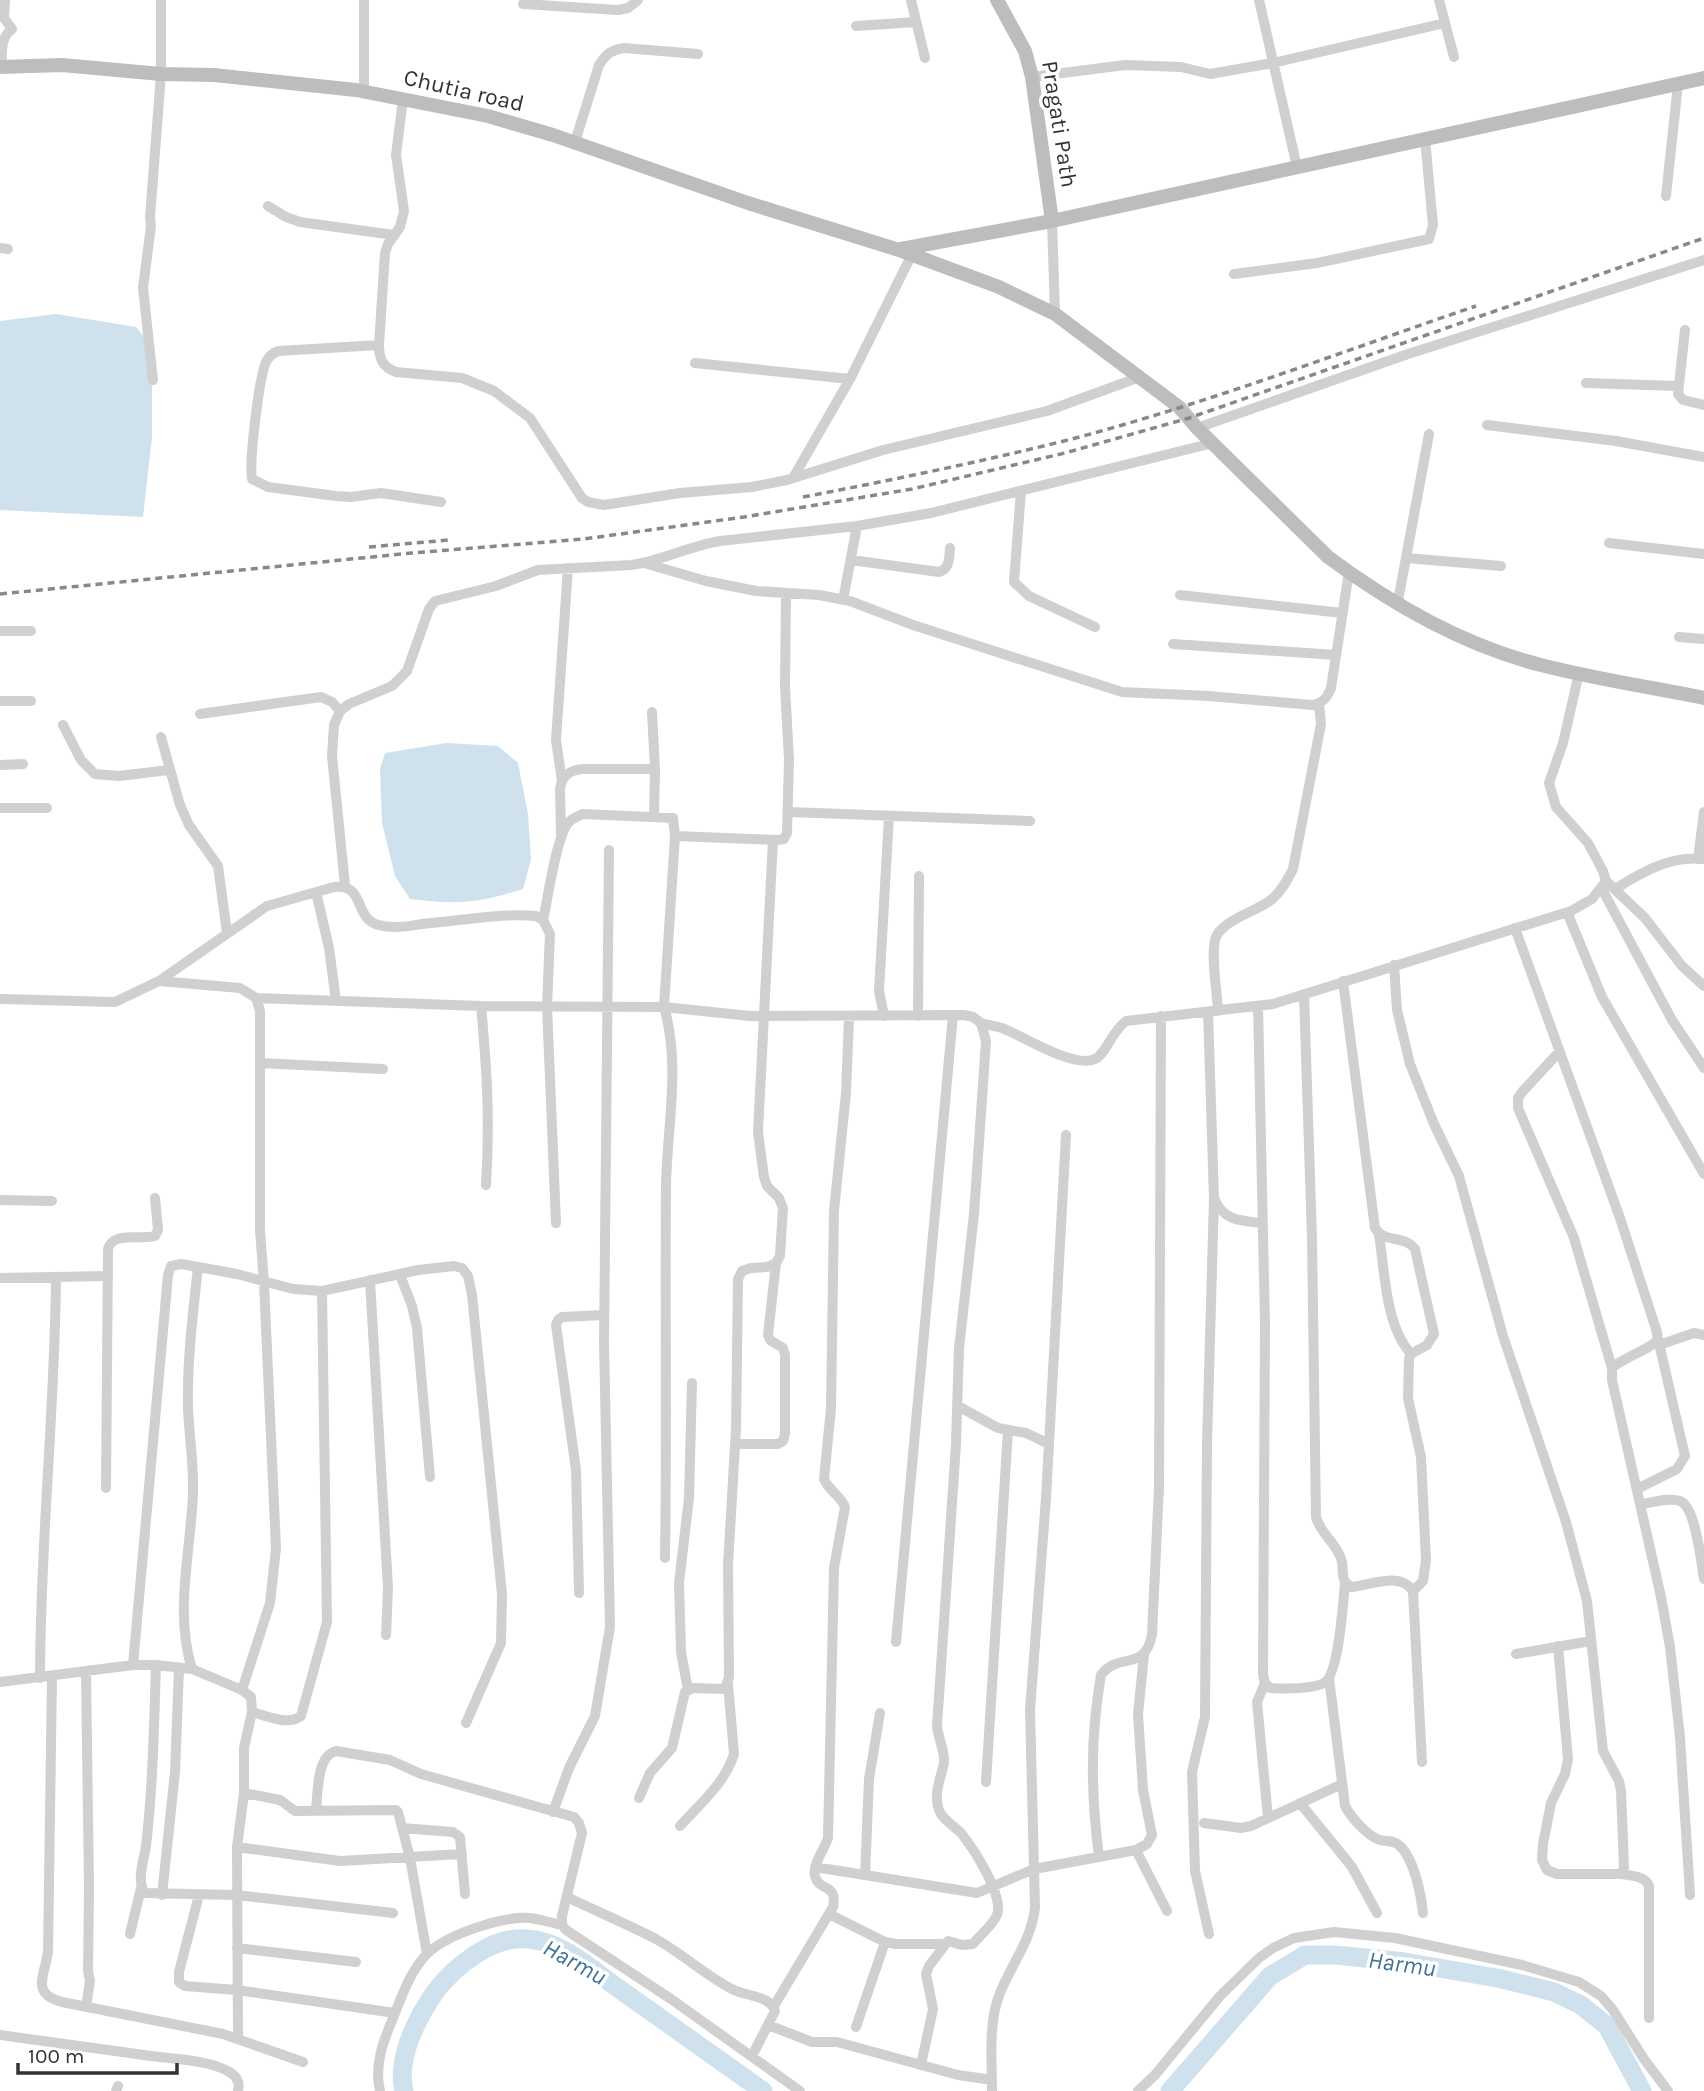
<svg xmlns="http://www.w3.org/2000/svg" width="1704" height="2091" font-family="Karla,sans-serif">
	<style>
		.water { fill: #cfe1ed }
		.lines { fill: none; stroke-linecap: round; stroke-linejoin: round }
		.river { stroke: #cfe1ed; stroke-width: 19 }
		.street { stroke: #d0d0d0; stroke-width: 10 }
		.secondary { stroke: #bdbdbd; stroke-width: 14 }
		.rail { stroke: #888; stroke-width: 3.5; stroke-dasharray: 7 5; stroke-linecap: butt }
		.labels { text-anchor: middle; stroke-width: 7; stroke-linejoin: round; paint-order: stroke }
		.street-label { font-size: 23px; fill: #333; stroke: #fff }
		.water-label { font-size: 24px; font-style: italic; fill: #417195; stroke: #fff }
	</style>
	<rect width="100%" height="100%" fill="#fff"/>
	<!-- water -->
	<path class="water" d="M 56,314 L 136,327 L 152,347 L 152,437 L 143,517 L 0,510 L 0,321 Z
		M 446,743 L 498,746 L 518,763 L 528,814 L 531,860 L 523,889 C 480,903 454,905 410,899 L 395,876 L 382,823 L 380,769 L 385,753 Z"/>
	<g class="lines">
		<!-- river -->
		<path class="river" d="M 404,2091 C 396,2059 417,2018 435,1992 C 455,1966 493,1935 528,1939 C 562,1942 589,1967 615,1986 C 665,2021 714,2056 763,2091
			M 1170,2091 L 1270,1976 L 1305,1955 L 1335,1955 L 1405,1962 L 1502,1979 L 1554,1992 L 1581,2005 L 1607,2026 L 1642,2091"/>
		<!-- street -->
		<path class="street" d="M 911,0 L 925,58
			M 1259,0 L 1297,167
			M 1439,0 L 1454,57
			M 523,4 L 618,10 L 628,8 L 638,0
			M 856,26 L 916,22
			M 2,67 C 2,52 0,38 12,29 L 4,18 L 5,0
			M 1032,77 L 1125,65 L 1181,67 L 1210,74 L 1273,63 L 1445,23
			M 364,92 L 364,0
			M 403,99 L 396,155 L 404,211 L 400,227 L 388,244 L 385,253 L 379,345 C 379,358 382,367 396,372 L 462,378 L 494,391 L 530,418 L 582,498 L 588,502 L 604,505 L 680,493 L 752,487 L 787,480 L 883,450 L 1047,411 L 1140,377
			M 575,142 L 599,65 C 606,54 611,50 624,48 L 698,54
			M 1666,196 L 1678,84
			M 268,206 L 286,217 L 300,222 L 394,235
			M 1052,221 L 1055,314
			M 0,248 L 8,249
			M 1234,274 L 1317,263 L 1429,239 L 1433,225 L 1425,139
			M 1685,330 L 1678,394 L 1683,400 L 1704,405
			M 379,345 L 278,351 C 273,353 269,356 266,362 C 259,378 249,461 252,479 L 268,487 L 336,496 L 351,497 L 381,493 L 441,502
			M 695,363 L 850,379
			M 153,380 L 143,288 L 151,226 L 150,217 L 161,74 L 161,0
			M 1586,383 L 1678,386
			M 1487,425 L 1616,441 L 1704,457
			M 1197,428 L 1408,354 L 1704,260
			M 793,478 L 850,379 L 912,254
			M 1021,491 L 1014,582 L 1029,596 L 1095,627
			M 1609,543 L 1704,554
			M 1406,558 L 1501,566
			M 851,560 L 939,572 C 950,569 949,558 950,548
			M 644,563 L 706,581 L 756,591 L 819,595 L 850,601 L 913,625 L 1122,692 L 1209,696 L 1312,705 C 1323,703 1327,698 1331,688 L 1349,572
			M 1180,595 L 1342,613
			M 843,600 L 857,526
			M 1398,601 L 1429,434
			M 0,631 L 31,631
			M 1679,637 L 1704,639
			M 1173,644 L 1336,655
			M 0,701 L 31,701
			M 652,712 L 655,769 L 654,816
			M 200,714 L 321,697 L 332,702 L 340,711
			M 63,725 L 81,760 L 95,774 L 119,776 L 169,770
			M 161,737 L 180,805 L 189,825 L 218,866 L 227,933
			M 0,765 L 23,764
			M 562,781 L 556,740 L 568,568
			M 0,808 L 47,808
			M 789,812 L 1030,821
			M 675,836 L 777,840 L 784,839 L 787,833 L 789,760 L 785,687 L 786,594
			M 561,837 L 560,789 C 562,775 570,770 583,769 L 655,769
			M 1698,859 L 1704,812
			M 1606,881 L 1645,918 L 1682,966 L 1704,986
			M 345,885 L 332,756 L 334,725 L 340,711 L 349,704 L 392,686 L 407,671 L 429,609 L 435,601 L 496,586 L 538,570 L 631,565 C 661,561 689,546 720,541 L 857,526 L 931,513 L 1213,443
			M 1602,889 L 1672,1020 L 1704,1068
			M 1615,889 C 1642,872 1671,855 1704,859
			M 316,892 L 329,948 L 336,1001
			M 1567,912 L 1602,997 L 1704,1174
			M 543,920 C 548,898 556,839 568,823 C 572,818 578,816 583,814 L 673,818 L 675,836 L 664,1007 C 681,1065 667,1127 666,1186 C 665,1310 667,1434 665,1558
			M 1515,928 L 1620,1218 L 1656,1329 C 1657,1332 1658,1338 1657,1340 C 1654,1347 1621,1359 1612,1368 L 1612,1380 L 1661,1597 L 1670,1647 L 1680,1737 L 1690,1895
			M 1394,965 L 1397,1010 L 1410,1064 L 1434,1124 L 1459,1176 L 1503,1336 L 1566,1522 L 1587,1601 L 1603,1751 L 1619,1781 L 1621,1791 L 1624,1867 L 1622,1874 L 1557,1874 L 1547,1870 L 1542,1860 L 1543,1844 L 1551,1803 L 1565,1774 L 1568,1759 L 1558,1646
			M 159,981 L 240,988 L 256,998 L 260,1011 L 260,1230 L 264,1283 L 276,1548 L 270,1603 L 242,1690
			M 1343,981 L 1375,1228 C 1385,1244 1403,1234 1415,1249 L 1434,1334 L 1427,1345 L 1411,1354 L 1409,1359 L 1408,1398 L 1421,1457 L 1426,1560 L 1423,1581 L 1413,1591
			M 1304,994 L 1312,1238 L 1316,1517 C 1320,1534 1338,1544 1342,1562 C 1344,1573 1340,1580 1351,1587 C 1371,1585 1400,1571 1413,1591 L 1422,1762
			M 256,998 L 481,1006 L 664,1007 L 750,1016 L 964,1015 L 973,1017 L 981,1023 L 986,1041 L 974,1214 L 959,1348 L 956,1444 L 937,1726 C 938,1738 945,1751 944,1763 C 941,1777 933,1795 939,1810 C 942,1819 954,1826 961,1833 C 973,1848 1004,1895 997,1915 C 993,1925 980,1935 973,1944 L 962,1945 L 948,1941 L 929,1966 L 926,1974 L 933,2009 L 921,2065
			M 0,999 L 115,1002 L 159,981 L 267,906 L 334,887 C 366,883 353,919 379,925 C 392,929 409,926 422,924 C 459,921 499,913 536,916 L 543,920 L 550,934 L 547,1006 L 556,1223
			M 481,1006 C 487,1069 490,1122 486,1185
			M 1258,1006 L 1265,1324 L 1263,1675 L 1265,1683 L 1270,1688 C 1282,1689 1314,1689 1324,1683 C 1339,1675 1343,1602 1345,1583
			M 1218,1011 C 1217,990 1211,959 1215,940 C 1219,921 1256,912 1271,900 C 1281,892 1287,881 1293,869 L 1321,724 L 1319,704
			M 1208,1012 L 1214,1198 C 1223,1221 1241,1221 1262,1223
			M 884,1016 L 879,991 L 889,816
			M 918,1016 L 919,876
			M 981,1023 C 988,1025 995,1026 1002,1028 C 1023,1036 1074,1069 1095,1059 C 1106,1054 1112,1031 1126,1021 L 1273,1004 L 1571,911 L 1592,899 L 1606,881 L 1603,871 L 1588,843 L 1556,807 L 1549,783 L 1563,743 L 1579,673
			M 1559,1052 L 1523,1091 L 1518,1098 L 1518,1108 L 1574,1238 L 1612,1368
			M 260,1063 L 383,1069
			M 0,1200 L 52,1201
			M 1379,1235 C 1385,1272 1385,1325 1411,1354
			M 400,1275 L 412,1306 L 417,1328 L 430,1477
			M 0,1278 L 107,1276
			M 370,1280 L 388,1588 L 386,1635
			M 1659,1345 L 1694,1333 L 1704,1335
			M 958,1406 L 998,1428 L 1026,1433 L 1049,1444
			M 735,1444 L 778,1444 L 783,1441 L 785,1434 L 785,1355 L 783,1348 L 770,1340 L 768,1335 L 776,1263
			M 106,1488 L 108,1249 C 113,1231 140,1240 155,1236 L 158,1230 L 155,1198
			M 1637,1489 L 1677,1469 L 1685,1456 L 1658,1339
			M 1641,1504 C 1652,1503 1669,1497 1680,1501 C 1696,1507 1701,1562 1704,1579
			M 579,1593 L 576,1470 L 556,1325 L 558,1320 L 562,1317 L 604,1315
			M 896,1642 L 953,1015
			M 1516,1654 L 1591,1641
			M 133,1665 L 168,1275 L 171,1266 L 181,1264 L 237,1274 L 293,1289 L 322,1291 L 418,1270 L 454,1266 L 462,1268 L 468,1276 L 472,1295 L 502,1594 L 501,1643 L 466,1723
			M 156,1665 C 154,1725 153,1786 146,1846 C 144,1860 136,1881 145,1893 L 237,1895 L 393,1913
			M 192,1669 C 174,1612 191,1551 193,1493 C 194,1464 189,1435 188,1407 C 187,1360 193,1313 198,1267
			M 86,1672 L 89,1887 L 88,1971 L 90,1981 L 86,2007
			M 52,1676 L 48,1952 C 45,1975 30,1994 62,2002 L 223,2034 L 303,2062
			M 40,1678 C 40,1544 55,1411 56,1277
			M 1329,1678 L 1345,1806 C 1351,1817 1367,1836 1380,1840 C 1388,1842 1394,1840 1400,1846 C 1414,1859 1421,1894 1423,1913
			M 0,1682 L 133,1665 L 156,1665 L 192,1669 L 242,1690 L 251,1697 L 252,1712 C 266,1716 288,1726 301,1716 L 327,1622 L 322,1291
			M 1265,1683 L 1257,1702 L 1268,1818
			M 688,1690 L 681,1652 L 679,1583 L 689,1498 L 692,1383
			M 986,1782 L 1008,1430
			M 244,1793 L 280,1800 L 295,1811 L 396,1810 L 398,1812 L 410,1858 L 427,1954
			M 639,1798 L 650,1773 L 672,1748 L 685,1692 L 693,1688 L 725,1689 L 729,1677 L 728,1565 L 736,1429 L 738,1279 L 742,1271 L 751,1268 L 767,1267 L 776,1263 L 780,1256 L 783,1208 L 779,1198 L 767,1186 L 764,1177 L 758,1132 L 773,840
			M 1300,1803 L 1352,1867 L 1377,1913
			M 316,1811 C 318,1794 316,1756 336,1751 L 390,1760 L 421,1774 L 574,1817 L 579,1823 L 582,1833 L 562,1916 L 562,1925 L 566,1930 L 671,1999 L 800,2091
			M 553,1812 L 569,1768 L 595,1716 L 610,1627 L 604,1343 L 609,850
			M 1204,1823 L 1241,1828 L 1251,1826 L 1342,1784
			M 680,1826 C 700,1804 725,1783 734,1754 L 728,1684
			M 402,1828 L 453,1832 L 460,1837 L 465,1894
			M 237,1847 L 340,1861 L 462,1854
			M 1136,1850 L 1167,1911
			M 1099,1857 C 1091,1794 1090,1739 1101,1675 C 1119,1651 1144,1673 1152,1635 L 1159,1487 L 1161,1016
			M 815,1867 L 977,1893 L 1034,1869 L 1136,1850 L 1147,1844 L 1152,1835 L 1143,1790 L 1138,1714 L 1144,1655
			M 1622,1874 C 1633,1876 1645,1876 1649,1886 L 1649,2018
			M 865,1875 L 869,1779 L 880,1713
			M 162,1895 L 175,1772 L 179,1669
			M 199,1895 L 179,1972 L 179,1982 L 185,1986 L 237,1990 L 395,2013
			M 567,1897 C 596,1911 627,1924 656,1939 C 683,1954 706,1976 734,1990 C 746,1996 771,1996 775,2011 L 752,2056
			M 829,1914 L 885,1942 L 896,1944 L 944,1944
			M 130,1934 L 141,1888
			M 1209,1934 L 1195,1871 L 1192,1772 L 1205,1717 L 1207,1444 L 1214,1198
			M 237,1948 L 356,1962
			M 774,2006 L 833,1907 C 838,1883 819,1892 815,1876 C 812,1865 825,1848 828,1838 L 834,1568 L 845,1507 C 840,1495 829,1491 824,1479 L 831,1408 L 834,1211 L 846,1093 L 849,1017
			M 768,2025 L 812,2042 L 837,2042 L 958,2075 L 992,2080
			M 856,2027 L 885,1942
			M 0,2035 C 50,2042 101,2049 151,2056 C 173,2059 212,2060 231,2073 C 237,2077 240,2083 238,2091
			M 238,2038 L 237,1847 L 244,1793 L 244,1748 L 252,1712
			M 116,2091 L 118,2086
			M 380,2091 C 374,2065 383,2042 393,2018 C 402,1996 409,1974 425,1956 C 444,1935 502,1916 530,1918 C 540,1919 551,1923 562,1925
			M 992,2091 C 992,2060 988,2022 1000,1993 C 1012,1963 1031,1941 1035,1908 L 1030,1710 L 1046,1498 L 1066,1135
			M 1138,2091 L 1155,2075 L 1220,1996 L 1259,1958 L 1273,1948 L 1294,1938 L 1334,1932 L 1395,1938 L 1522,1965 L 1579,1982 L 1601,1996 L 1613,2010 L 1644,2059 L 1668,2091"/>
		<!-- secondary -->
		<path class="secondary" d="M 997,0 L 1025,51 L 1032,77 L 1052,221
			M 0,67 L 62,65 L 161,74 L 214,75 L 356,90 L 488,116 L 553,135 L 748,203 L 899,250 L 999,287 L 1055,314 L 1179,407 L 1197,428 L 1328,557 C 1390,603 1465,646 1541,665 C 1595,679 1650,687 1704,698
			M 901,249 L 1052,221 L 1704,78"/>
		<!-- rail -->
		<path class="rail" d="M 803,497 C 892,480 980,462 1068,440 C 1206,404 1341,352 1476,306
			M 369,547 L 449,540
			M 0,594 L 412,553 L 584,539 L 744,517 L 912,489 L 1065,453 L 1189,418 L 1704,238"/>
	</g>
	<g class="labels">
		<!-- street labels -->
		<g class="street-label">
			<text transform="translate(464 90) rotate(13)" y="8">Chutia road</text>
			<text transform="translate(1060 124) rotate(81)" y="8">Pragati Path</text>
		</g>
		<!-- water labels -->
		<g class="water-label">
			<text transform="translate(575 1962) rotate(29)" y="8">Harmu</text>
			<text transform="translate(1402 1964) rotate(8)" y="8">Harmu</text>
		</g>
	</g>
	<!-- scale -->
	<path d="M18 2063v10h159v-10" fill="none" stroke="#333333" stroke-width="3.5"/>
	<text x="28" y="2063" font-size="21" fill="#333333" stroke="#ffffff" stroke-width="5" paint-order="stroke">100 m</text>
</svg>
